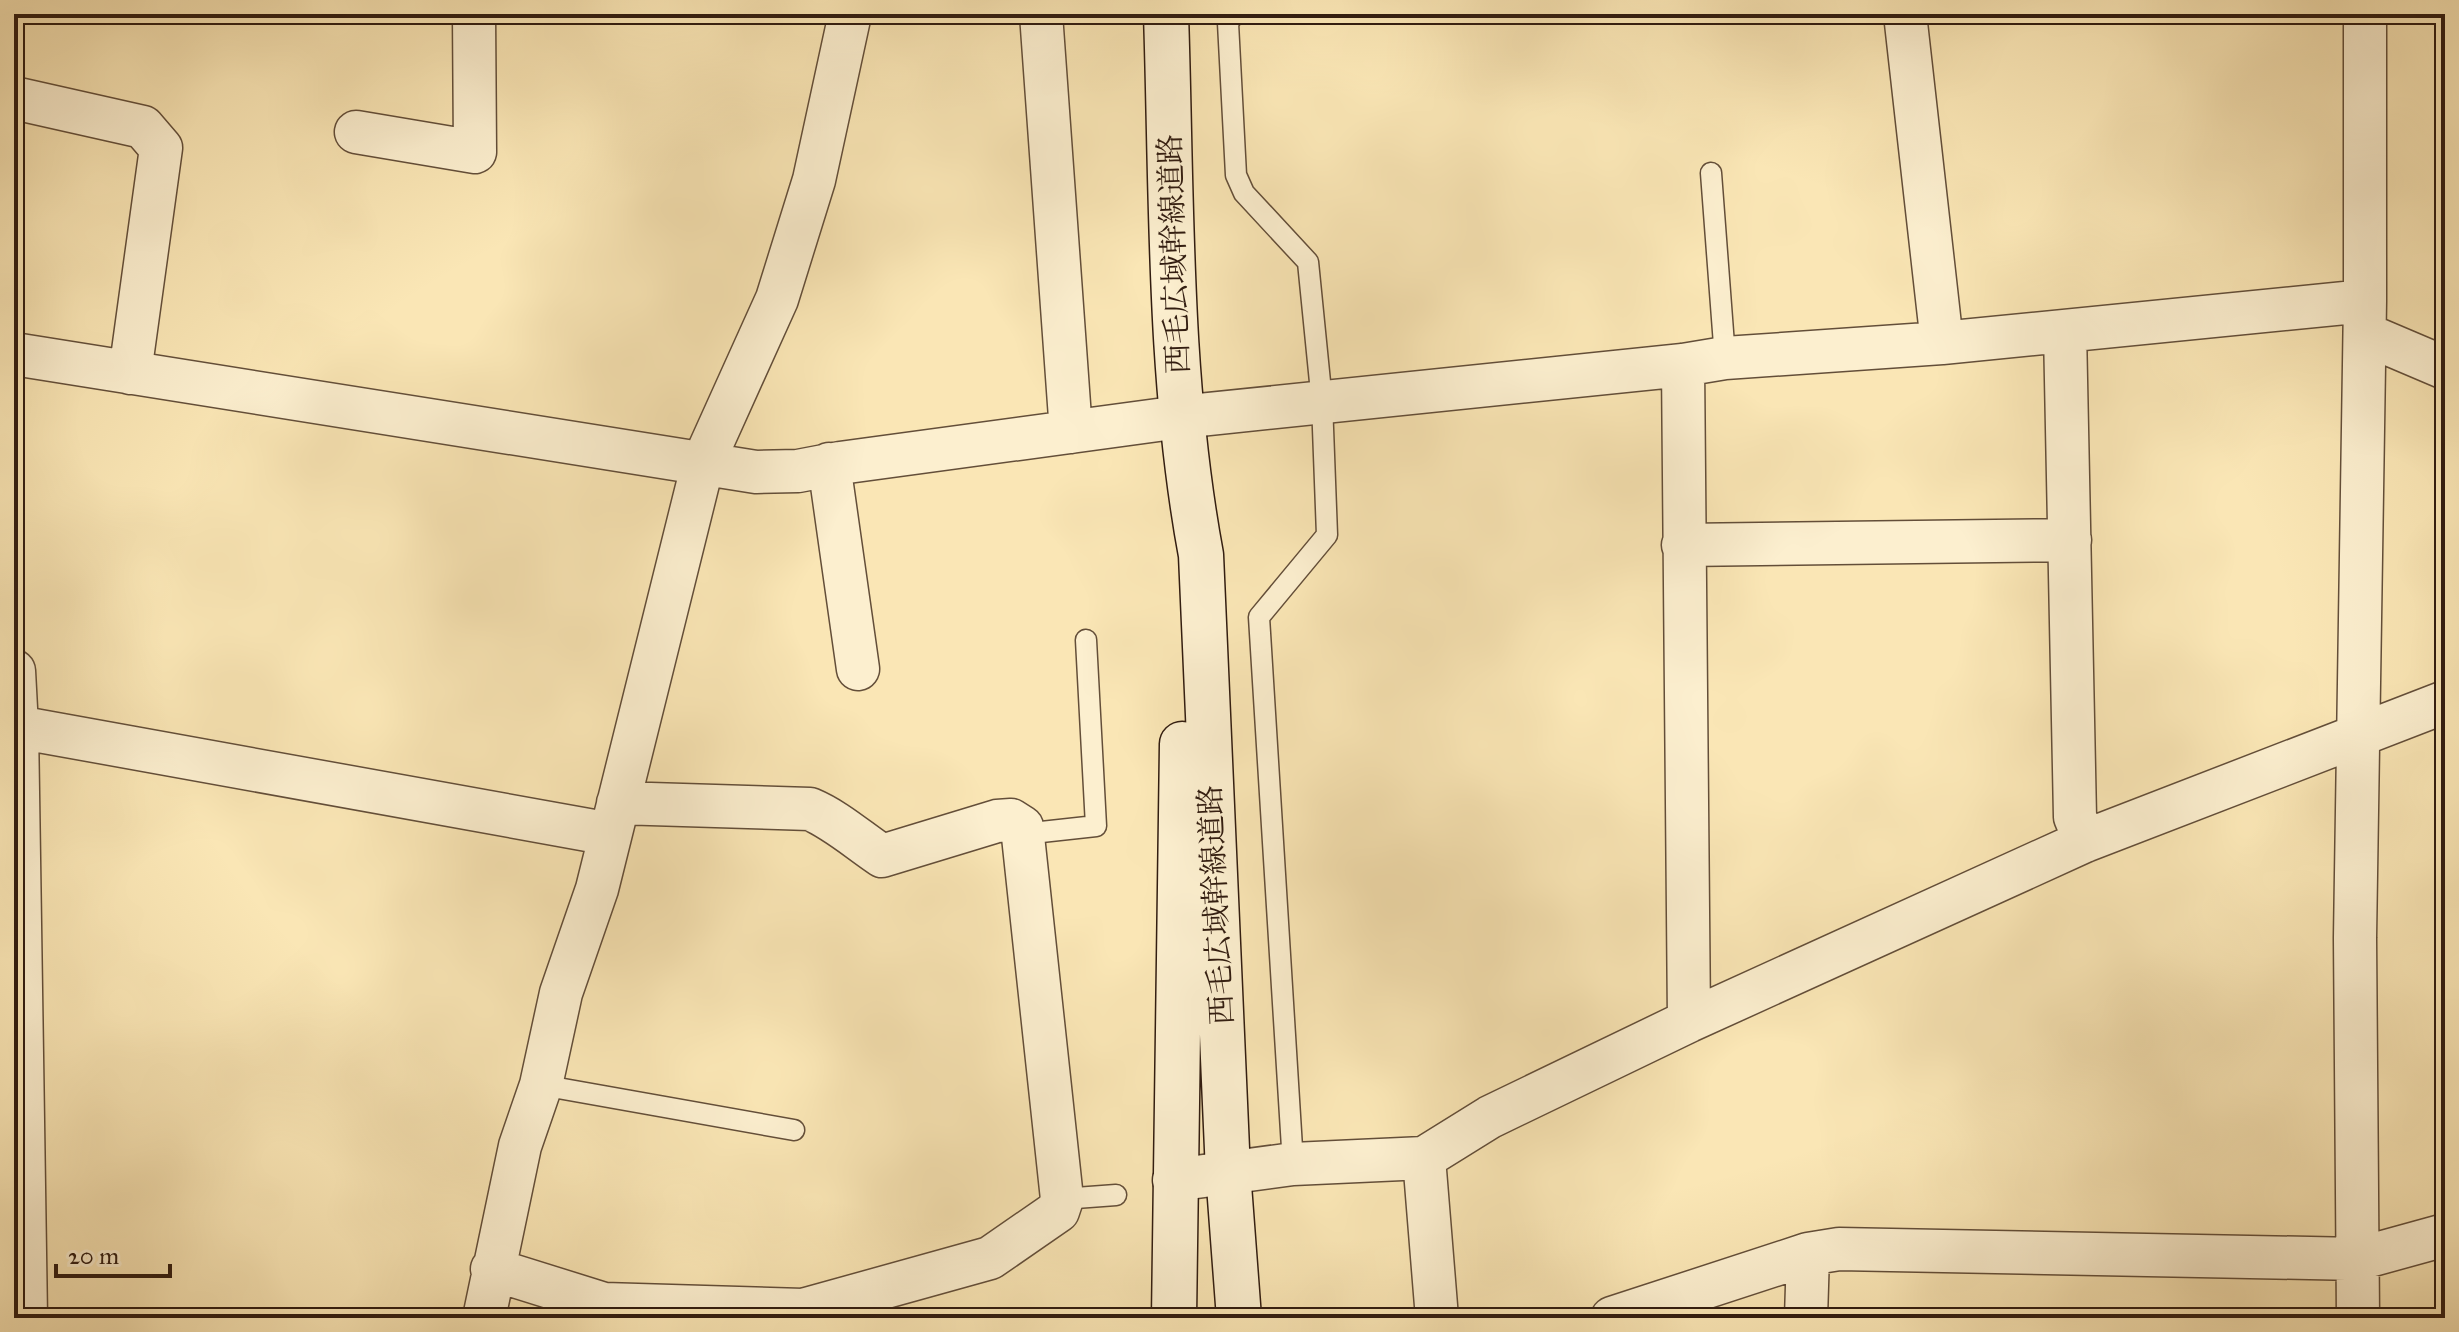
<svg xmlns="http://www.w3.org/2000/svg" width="2459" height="1332" font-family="'IM FELL Great Primer','Noto Serif JP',serif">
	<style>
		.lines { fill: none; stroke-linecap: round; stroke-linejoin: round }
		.lane-casing { stroke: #634e39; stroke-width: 23 }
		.street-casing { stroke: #634e39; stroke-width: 45 }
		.secondary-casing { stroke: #311c10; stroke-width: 47 }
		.lane { stroke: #fcefcf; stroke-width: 20 }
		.street { stroke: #fcefcf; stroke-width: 42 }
		.secondary { stroke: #fcefcf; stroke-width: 44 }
		.labels { text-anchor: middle; stroke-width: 6; stroke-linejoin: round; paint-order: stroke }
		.street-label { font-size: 30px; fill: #311c10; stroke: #fcefcf }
	</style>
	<rect width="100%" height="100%" fill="#fae6b5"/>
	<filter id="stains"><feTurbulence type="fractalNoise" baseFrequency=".0025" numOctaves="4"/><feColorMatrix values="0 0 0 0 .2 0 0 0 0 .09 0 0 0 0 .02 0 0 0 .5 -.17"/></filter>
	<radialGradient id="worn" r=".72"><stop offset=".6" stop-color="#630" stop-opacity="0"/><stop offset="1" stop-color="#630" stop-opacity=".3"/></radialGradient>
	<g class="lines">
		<!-- lane casing -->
		<g class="lane-casing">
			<path id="lane" d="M 1234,14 L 1228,23 L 1236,175 L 1244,193 L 1308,262 L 1322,402 L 1327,535 L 1259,617 L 1293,1164
				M 1711,173 L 1725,358
				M 1023,834 L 1096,826 L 1086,640
				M 541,1085 L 794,1130
				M 1062,1199 L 1116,1195"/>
		</g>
		<!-- street casing -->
		<g class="street-casing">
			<path id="street" d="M 1041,14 L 1071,432
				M 1905,14 L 1942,343
				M 14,98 L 143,127 L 161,148 L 130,373
				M 356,132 L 475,152 L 474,14
				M 2065,331 L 2075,817 L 2085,841
				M 2365,334 L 2445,368
				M 14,354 L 756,472 L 798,471 L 840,463 L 1180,417 L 1683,365 L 1725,358 L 1942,343 L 2365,301
				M 1683,365 L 1689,1021
				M 829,464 L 858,669
				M 1683,545 L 2070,540
				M 14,671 L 17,727 L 26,1318
				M 17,727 L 610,834
				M 1424,1158 L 1437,1318
				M 1174,1180 L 1293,1164 L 1424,1158 L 1490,1117 L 1689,1021 L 2085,841 L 2445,702
				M 492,1269 L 604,1304 L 803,1310 L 990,1258 L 1058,1211 L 1062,1199 L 1022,827 L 1011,820 L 997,821 L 882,856 C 858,840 836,820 810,809 L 618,803
				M 484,1318 L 520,1146 L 541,1085 L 561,993 L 597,889 L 703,463 L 777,299 L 814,180 L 850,14
				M 1612,1318 L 1808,1254
				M 1806,1318 L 1808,1254 L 1839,1249 L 2358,1259 L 2445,1235
				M 2358,1318 L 2355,938 L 2365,301 L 2365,14"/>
		</g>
		<!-- secondary casing -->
		<g class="secondary-casing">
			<path id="secondary" d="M 1166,14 C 1172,194 1168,378 1201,555 L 1228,1172 L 1239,1318
				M 1174,1318 L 1182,744"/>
		</g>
		<!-- lane -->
		<use href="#lane" class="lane"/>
		<!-- street -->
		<use href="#street" class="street"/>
		<!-- secondary -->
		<use href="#secondary" class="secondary"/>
	</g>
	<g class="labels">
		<!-- street labels -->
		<g class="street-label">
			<text transform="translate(1174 254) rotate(-92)" y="10">西毛広域幹線道路</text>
			<text transform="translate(1216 905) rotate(-93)" y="10">西毛広域幹線道路</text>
		</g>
	</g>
	<!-- margin -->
	<rect width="2459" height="1332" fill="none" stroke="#fae6b5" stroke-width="48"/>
	<rect x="16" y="16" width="2427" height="1300" fill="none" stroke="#311c10" stroke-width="4"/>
	<rect x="24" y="24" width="2411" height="1284" fill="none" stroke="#311c10" stroke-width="2"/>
	<!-- scale -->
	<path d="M56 1264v12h114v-12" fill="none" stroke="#311c10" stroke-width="4"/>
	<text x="68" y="1264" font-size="24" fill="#311c10" stroke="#fcefcf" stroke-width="6" paint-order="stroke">20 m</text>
	<rect width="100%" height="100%" filter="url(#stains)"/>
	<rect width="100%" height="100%" fill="url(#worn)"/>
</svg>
